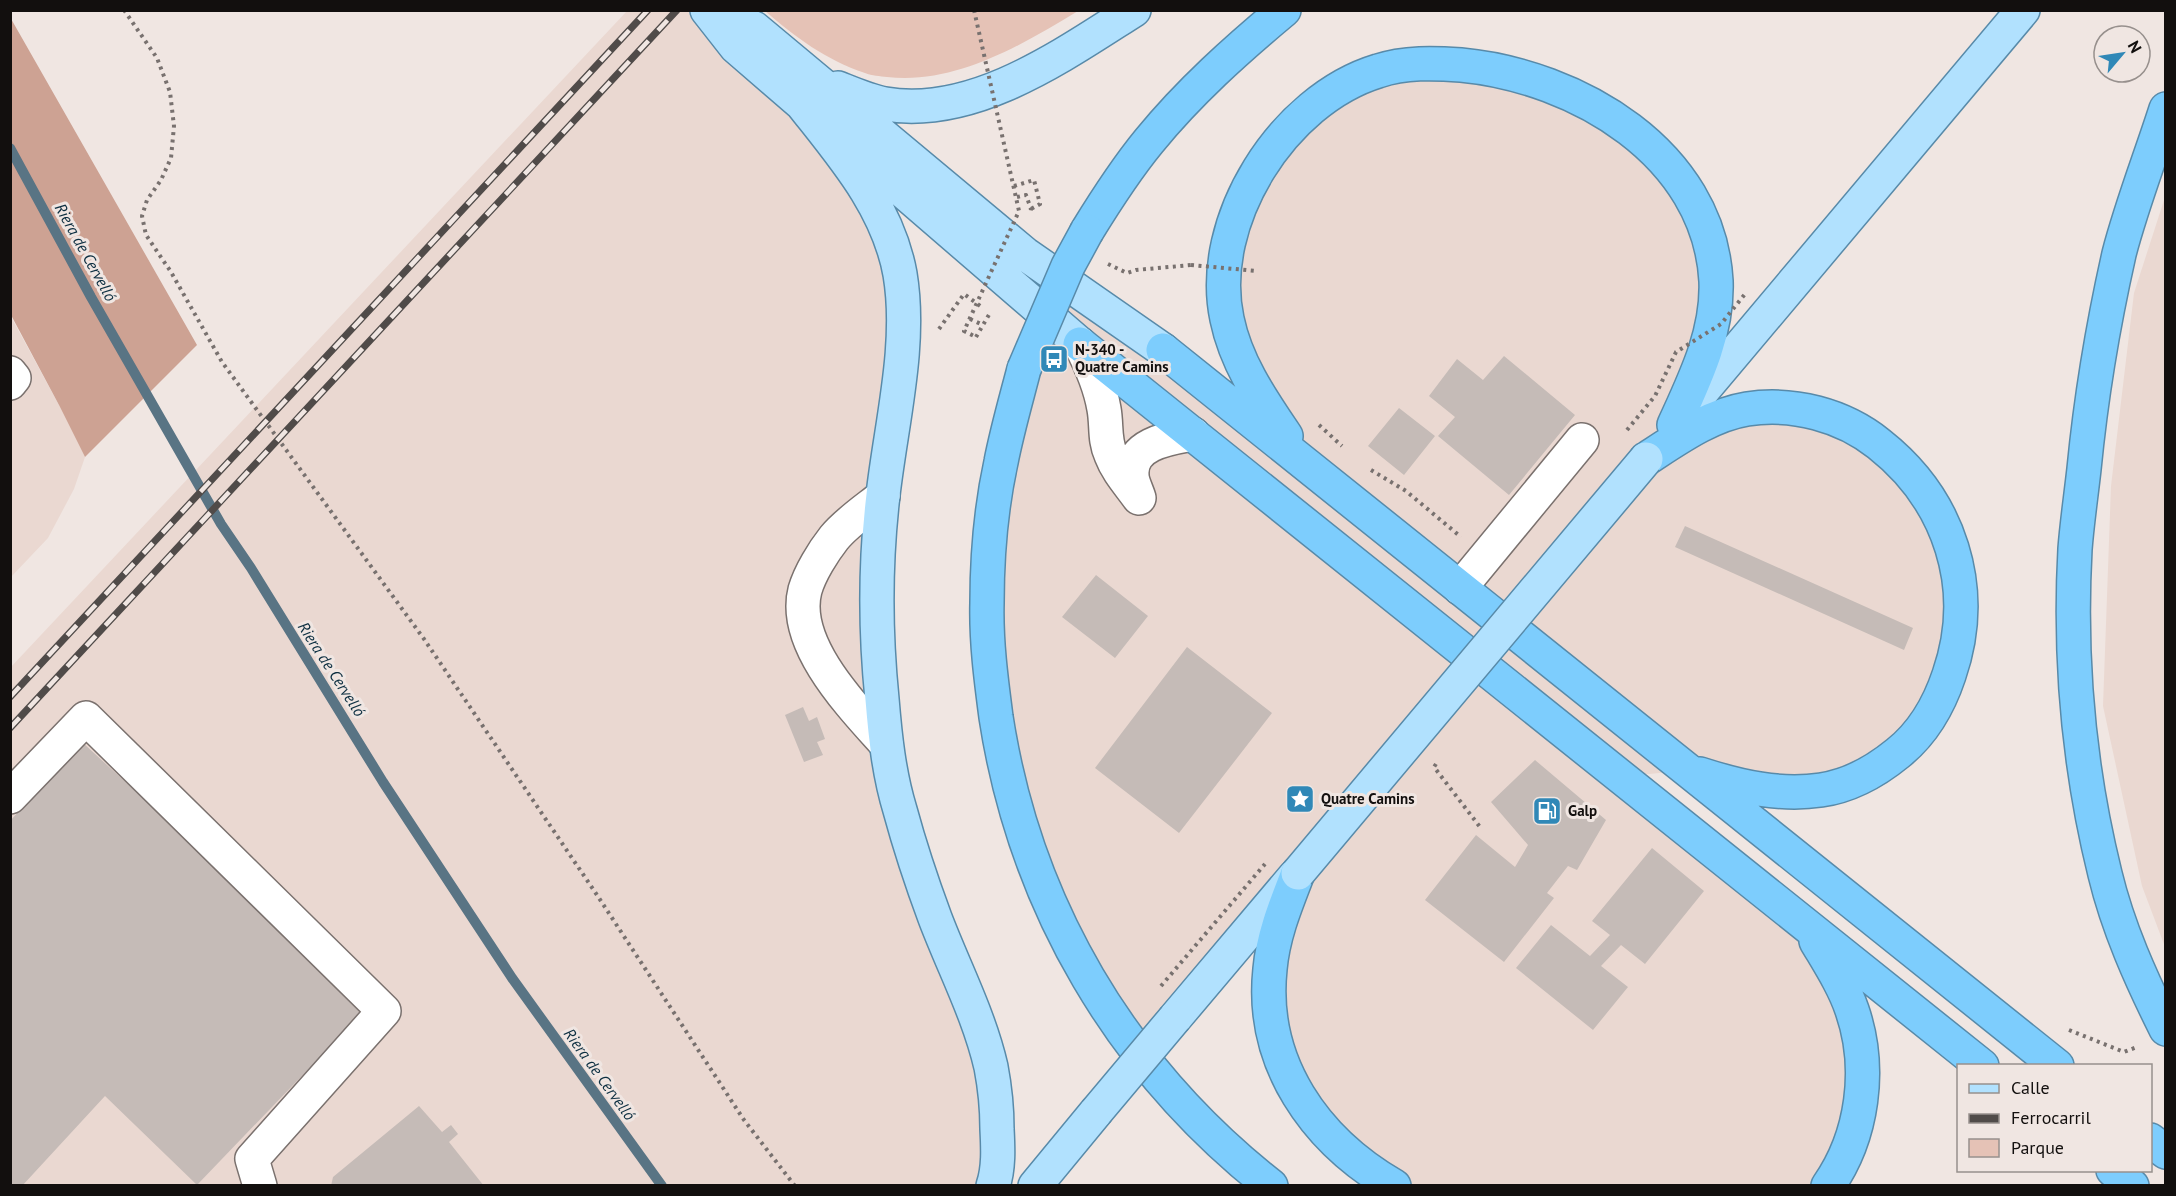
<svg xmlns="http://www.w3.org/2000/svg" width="2176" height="1196" font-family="'PT Sans',sans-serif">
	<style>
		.built { fill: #ead8d1 }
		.green { fill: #e5c2b6 }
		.forest { fill: #cda293 }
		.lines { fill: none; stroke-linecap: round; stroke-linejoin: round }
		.stream { stroke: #597484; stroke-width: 10 }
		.building { fill: #c5bbb7 }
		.minor-casing { stroke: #7a716e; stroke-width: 36 }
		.major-casing { stroke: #588aa9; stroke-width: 36 }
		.highway-casing { stroke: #588aa9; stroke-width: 36 }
		.path { stroke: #78716f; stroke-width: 4; stroke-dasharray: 3 4.5; stroke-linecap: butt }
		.minor { stroke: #fff; stroke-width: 33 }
		.major { stroke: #b1e1fe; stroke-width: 33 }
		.highway { stroke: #7dcdfd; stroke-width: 33 }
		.rail-casing { stroke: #504b49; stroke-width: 7 }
		.rail { stroke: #f0e6e2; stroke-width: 4.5; stroke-dasharray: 14; stroke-linecap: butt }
		.major-bridge-casing { stroke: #588aa9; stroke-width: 36; stroke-linecap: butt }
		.highway-bridge-casing { stroke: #588aa9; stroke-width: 36; stroke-linecap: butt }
		.path-bridge { stroke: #78716f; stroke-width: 4; stroke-dasharray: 3 4.5; stroke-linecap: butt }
		.major-bridge { stroke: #b1e1fe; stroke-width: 33 }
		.highway-bridge { stroke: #7dcdfd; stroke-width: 33 }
		.labels { text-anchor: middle; stroke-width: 6; stroke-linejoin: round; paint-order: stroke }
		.poi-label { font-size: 15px; font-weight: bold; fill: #120f0e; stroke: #f0e6e2; text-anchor: start }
		.water-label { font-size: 16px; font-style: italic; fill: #0d2f41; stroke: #f0e6e2 }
	</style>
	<rect width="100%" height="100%" fill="#f0e6e2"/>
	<!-- built -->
	<path class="built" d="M 627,11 L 707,11 L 890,241 L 880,682 L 960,978 L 993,1185 L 11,1185 L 10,668 Z
		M 1413,64 L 1591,104 L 1699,215 L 1702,363 L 1721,417 L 1867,434 L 1951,543 L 1943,694 L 1853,781 L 1687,770 L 1622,777 L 1806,924 L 1862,1051 L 1828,1185 L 1394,1186 L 1282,1066 L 1280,920 L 1144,1055 L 1016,812 L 990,534 L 1068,266 L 1304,463 L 1223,284 L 1290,127 Z
		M 2165,197 L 2165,947 L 2142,886 L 2103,706 L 2111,486 L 2134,293 Z
		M 10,315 L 59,405 L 85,457 L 74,489 L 48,538 L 11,577 Z"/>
	<!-- green -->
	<path class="green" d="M 765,11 L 1078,11 C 1022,45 955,85 887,77 C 880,76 872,76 865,73 C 826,60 795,37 765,11 Z"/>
	<!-- forest -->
	<path class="forest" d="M 10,17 L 197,345 L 85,457 L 59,405 L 11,315 Z"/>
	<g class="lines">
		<!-- stream -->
		<path class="stream" d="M 10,148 L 91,297 L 221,524 L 251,568 L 383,782 L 512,978 L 662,1186"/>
	</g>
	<!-- building -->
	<path class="building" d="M 1504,356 L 1575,415 L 1509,495 L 1438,436 L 1455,417 L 1429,396 L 1457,359 L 1483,380 Z
		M 1399,408 L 1435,436 L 1404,475 L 1368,446 Z
		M 1685,526 L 1913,628 L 1904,650 L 1675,547 Z
		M 1096,575 L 1148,616 L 1115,658 L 1062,617 Z
		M 1187,647 L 1272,713 L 1179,833 L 1095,768 Z
		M 803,707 L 809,721 L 817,717 L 825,739 L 817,742 L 823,755 L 804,762 L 785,715 Z
		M 82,742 L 369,1006 L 197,1185 L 105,1096 L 22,1186 L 10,1186 L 10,821 Z
		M 1535,760 L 1606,820 L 1577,870 L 1568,866 L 1547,893 L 1554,898 L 1504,962 L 1425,900 L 1476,835 L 1515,867 L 1528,845 L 1491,802 Z
		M 1652,848 L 1704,891 L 1645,964 L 1621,945 L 1601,966 L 1628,987 L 1593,1030 L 1516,968 L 1551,925 L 1590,956 L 1610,935 L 1592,921 Z
		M 419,1106 L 442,1132 L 451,1125 L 458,1134 L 449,1142 L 484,1186 L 331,1186 L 333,1177 Z"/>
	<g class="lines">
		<!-- minor casing -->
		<g class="minor-casing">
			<path id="minor" d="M 1080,344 C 1091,365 1100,385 1104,409 C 1107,425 1104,440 1111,455 C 1117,471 1129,484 1139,498 C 1137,491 1132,482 1132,475 C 1130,443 1171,438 1193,434
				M 10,373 L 14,378 L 10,383
				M 883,496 C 867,509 847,522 834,538 C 823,552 810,573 805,590 C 791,644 853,707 886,744
				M 1460,588 L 1582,440
				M 10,797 L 86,718 L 384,1011 L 252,1159 L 260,1186"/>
		</g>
		<!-- major casing -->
		<g class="major-casing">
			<path id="major" d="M 707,10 L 736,47 L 1080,344
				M 714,10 L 754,28 L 1025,254 L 1163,350
				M 838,88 C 853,94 869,101 885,104 C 974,119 1063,55 1134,10
				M 802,104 C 843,156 888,207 900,274 C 912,345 891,424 883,495 C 875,563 875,630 882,699 C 885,736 889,774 900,810 C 910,847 922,883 935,918 C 954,968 979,1015 991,1067 C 995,1088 997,1108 997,1129 C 998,1148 999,1168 993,1186
				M 1684,413 L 2023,10
				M 1175,1018 L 1295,876
				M 1035,1186 L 1096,1112"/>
		</g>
		<!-- highway casing -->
		<g class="highway-casing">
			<path id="highway" d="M 2166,109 C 2151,156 2131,207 2119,254 C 2103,325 2091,397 2084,469 C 2081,496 2077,523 2075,549 C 2069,658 2079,769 2105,874 C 2118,928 2141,979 2166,1029
				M 1087,231 C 1106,200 1126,169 1149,141 C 1189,92 1236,50 1284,10
				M 1080,344 L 1982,1066
				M 1163,350 L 2057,1066
				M 1024,369 C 1016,400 1007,431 1001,462 C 991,508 987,557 987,603 C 986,641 991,679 996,717 C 1025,905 1121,1068 1271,1186
				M 1286,436 C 1261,399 1236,363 1227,319 C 1206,221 1283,100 1378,71 C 1405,62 1434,63 1461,65 C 1577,76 1709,153 1716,281 C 1718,333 1695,379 1674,425
				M 1646,459 C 1677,439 1710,415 1747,409 C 1793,402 1843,415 1879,444 C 1950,500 1979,588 1949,675 C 1939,705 1923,733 1898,753 C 1876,771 1849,786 1821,790 C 1780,796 1740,787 1700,774
				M 1298,873 C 1286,904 1273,935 1270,969 C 1260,1063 1315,1140 1394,1186
				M 1816,941 C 1829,963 1844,986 1852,1010 C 1872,1068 1863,1136 1828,1186
				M 2150,1140 L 2166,1152
				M 2113,1170 L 2132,1186"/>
		</g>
		<!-- path -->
		<path class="path" d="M 124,10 L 157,58 L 170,92 L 174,126 L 171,158 L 161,180 L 147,200 L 142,216 L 146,235 L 171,272 L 222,362 L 424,639 L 597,895 L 744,1120 L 795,1186
			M 1014,186 L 1034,180 L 1040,204 L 1031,209
			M 1017,197 L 1026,195 L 1031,209 L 1030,214
			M 1108,264 L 1127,273 L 1136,270 L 1191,265
			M 970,319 L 983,325
			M 939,329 L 964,294 L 983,308
			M 976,337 L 990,313
			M 1319,425 L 1342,446
			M 1371,470 L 1406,491 L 1461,537
			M 1436,764 L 1434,767 L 1480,827
			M 2069,1030 L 2124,1052 L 2137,1047"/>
		<!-- minor -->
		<use href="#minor" class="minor"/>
		<!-- major -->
		<use href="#major" class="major"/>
		<!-- highway -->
		<use href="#highway" class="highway"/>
		<!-- rail casing -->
		<g class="rail-casing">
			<path id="rail" d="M 10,697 L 648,10
				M 10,728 L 677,10"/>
		</g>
		<!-- rail -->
		<use href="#rail" class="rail"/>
		<!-- major-bridge casing -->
		<g class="major-bridge-casing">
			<path id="major-bridge" d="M 1298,873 L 1646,459
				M 1096,1112 L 1175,1018"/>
		</g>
		<!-- highway-bridge casing -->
		<g class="highway-bridge-casing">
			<path id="highway-bridge" d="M 1024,369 L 1068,266 L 1087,231"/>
		</g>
		<!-- path-bridge -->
		<path class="path-bridge" d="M 974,10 L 1019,211 L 964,331 L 976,337
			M 1191,265 L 1257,271
			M 1627,430 L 1655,396 L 1676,352 L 1721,324 L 1745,294
			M 1161,986 L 1265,864"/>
		<!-- major-bridge -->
		<use href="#major-bridge" class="major-bridge"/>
		<!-- highway-bridge -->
		<use href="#highway-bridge" class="highway-bridge"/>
	</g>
	<!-- icons -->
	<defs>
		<g id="bus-square" transform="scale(1.5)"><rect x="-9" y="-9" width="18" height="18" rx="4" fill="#3088b7" stroke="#f0e6e2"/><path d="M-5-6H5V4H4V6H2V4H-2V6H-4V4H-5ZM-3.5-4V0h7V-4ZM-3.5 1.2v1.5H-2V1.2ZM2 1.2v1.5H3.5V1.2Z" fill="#fff"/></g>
		<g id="sight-square" transform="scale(1.5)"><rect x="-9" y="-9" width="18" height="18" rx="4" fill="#3088b7" stroke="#f0e6e2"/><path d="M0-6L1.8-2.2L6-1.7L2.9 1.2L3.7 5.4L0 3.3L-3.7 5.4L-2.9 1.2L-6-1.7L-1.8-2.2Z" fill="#fff"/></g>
		<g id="fuel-square" transform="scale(1.5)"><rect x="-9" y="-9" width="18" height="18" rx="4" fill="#3088b7" stroke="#f0e6e2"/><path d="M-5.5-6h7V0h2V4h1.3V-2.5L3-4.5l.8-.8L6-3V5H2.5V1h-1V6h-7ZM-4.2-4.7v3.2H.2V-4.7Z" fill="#fff"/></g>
	</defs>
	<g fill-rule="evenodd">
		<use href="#bus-square" x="1054" y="359"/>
		<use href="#sight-square" x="1300" y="799"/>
		<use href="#fuel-square" x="1547" y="811"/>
	</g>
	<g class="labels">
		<!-- poi labels -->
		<g class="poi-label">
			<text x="1075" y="355">N-340 -<tspan x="1075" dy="17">Quatre Camins</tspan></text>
			<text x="1321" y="804">Quatre Camins</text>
			<text x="1568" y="816">Galp</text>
		</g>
		<!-- water labels -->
		<g class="water-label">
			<text transform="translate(86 252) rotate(61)" y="6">Riera de Cervelló</text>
			<text transform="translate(332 669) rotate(57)" y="6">Riera de Cervelló</text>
			<text transform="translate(600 1074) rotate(54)" y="6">Riera de Cervelló</text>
		</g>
	</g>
	<!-- border -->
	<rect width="2176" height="1196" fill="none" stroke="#120f0e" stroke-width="24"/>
	<!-- legend -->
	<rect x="1957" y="1064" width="195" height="108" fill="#f0e6e2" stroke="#97908d" stroke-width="1.5"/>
	<rect x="1969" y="1084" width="30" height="9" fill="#b1e1fe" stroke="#97908d" stroke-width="1.5"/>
	<text x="2011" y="1094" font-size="18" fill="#120f0e">Calle</text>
	<rect x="1969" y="1114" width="30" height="9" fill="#504b49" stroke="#97908d" stroke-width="1.5"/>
	<text x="2011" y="1124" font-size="18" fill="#120f0e">Ferrocarril</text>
	<rect x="1969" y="1139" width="30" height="18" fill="#e5c2b6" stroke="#97908d" stroke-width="1.5"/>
	<text x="2011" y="1154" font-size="18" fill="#120f0e">Parque</text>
	<!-- north arrow -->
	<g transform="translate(2122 54) rotate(61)"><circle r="28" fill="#f0e6e2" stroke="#97908d" stroke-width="1.5"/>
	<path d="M0-4.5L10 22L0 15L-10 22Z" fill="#3088b7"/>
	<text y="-9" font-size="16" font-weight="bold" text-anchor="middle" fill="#120f0e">N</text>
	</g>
</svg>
